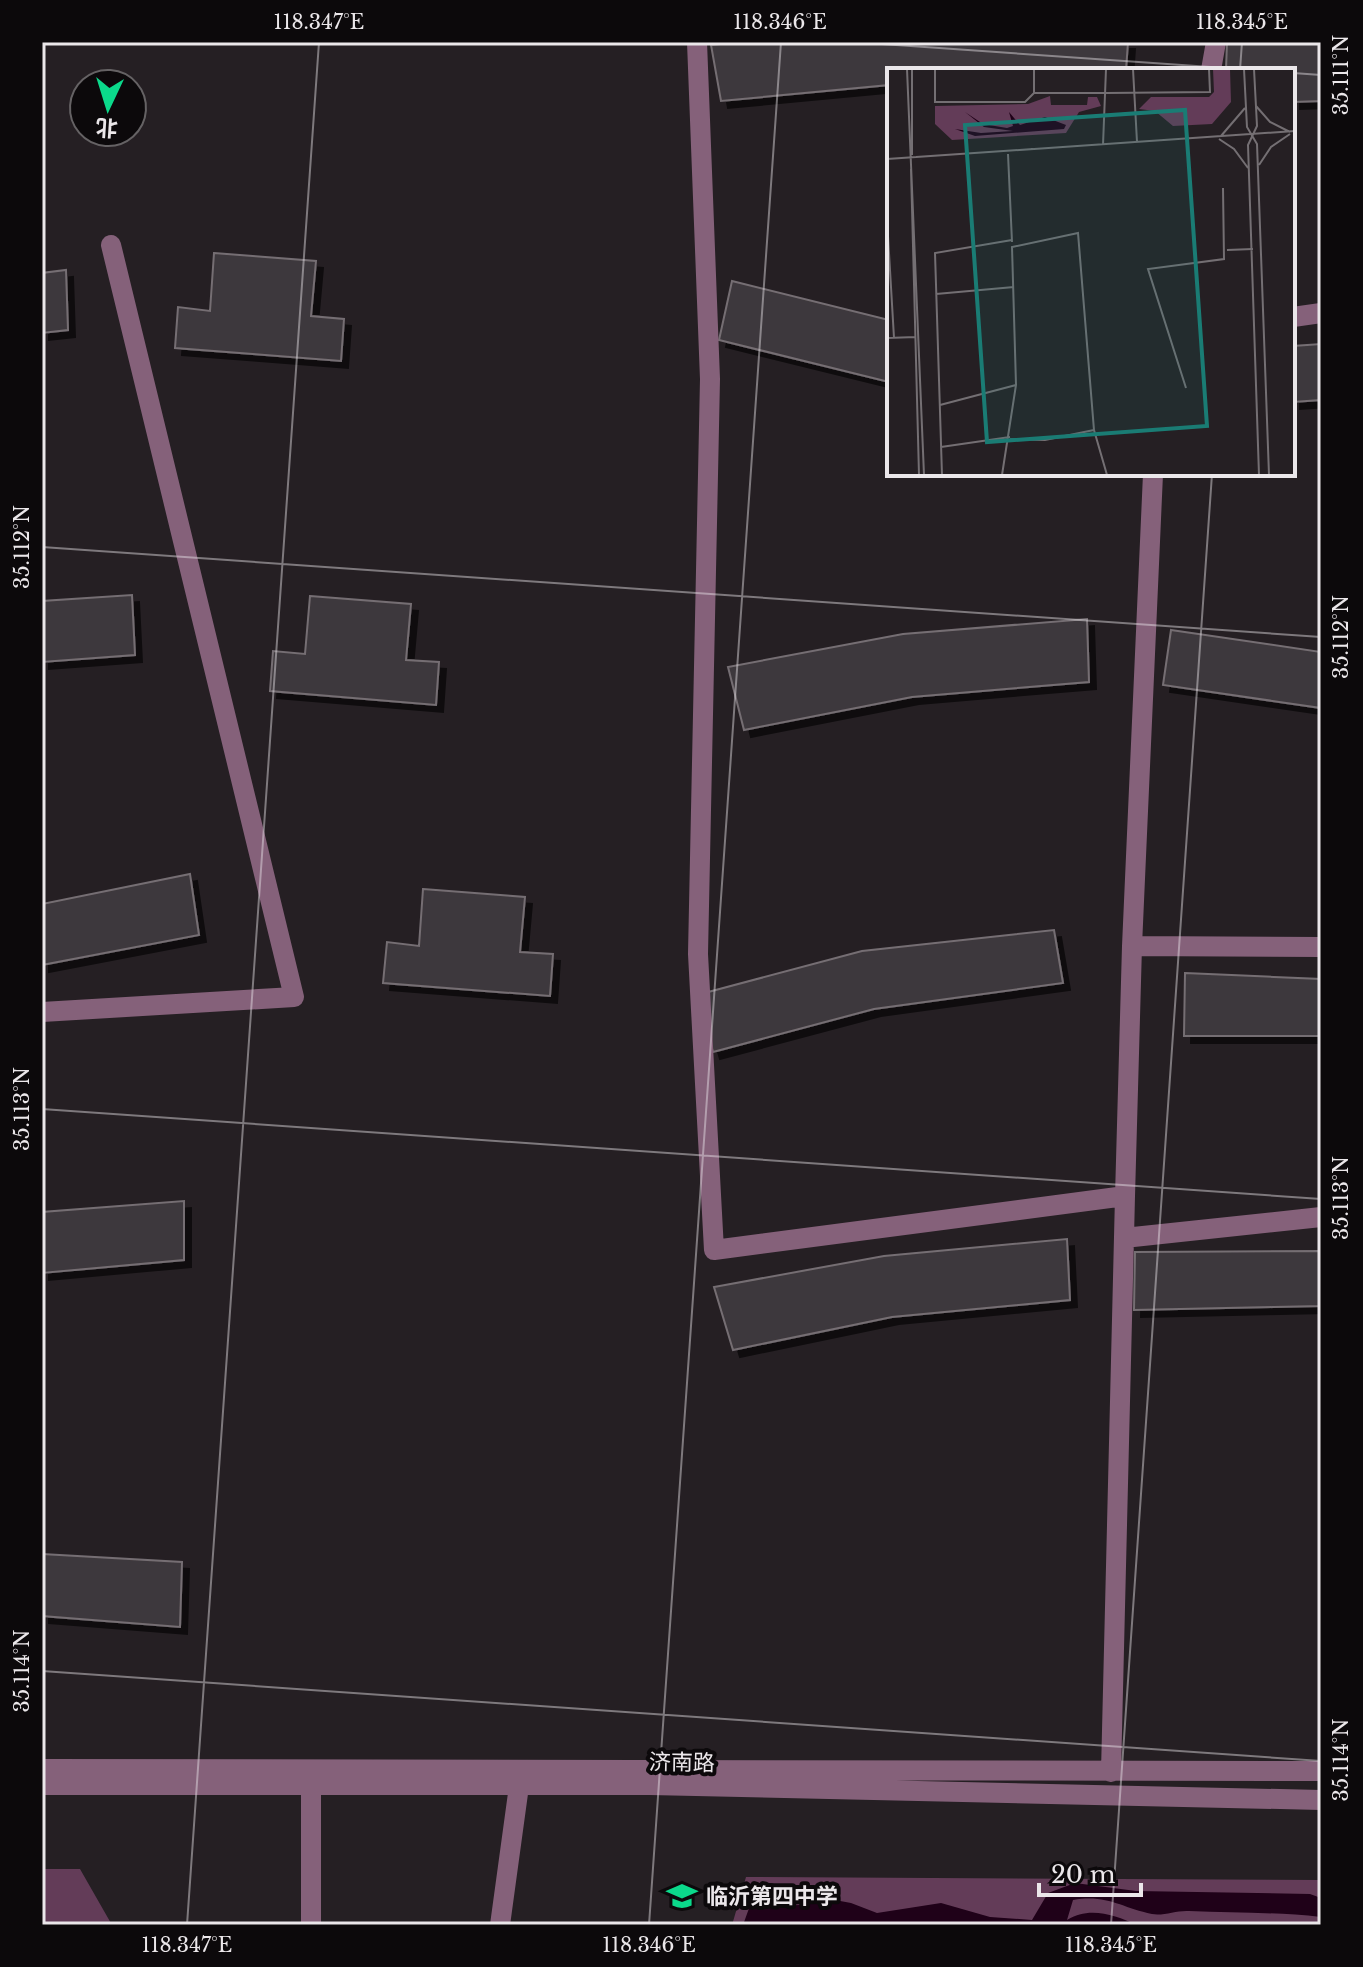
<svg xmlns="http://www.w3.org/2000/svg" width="1363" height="1967" font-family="'Libre Baskerville','Noto Sans SC',serif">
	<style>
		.forest { fill: #633c58 }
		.water { fill: #1f0118 }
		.building { fill: #3e383c; stroke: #756e73; stroke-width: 2; filter: url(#shadow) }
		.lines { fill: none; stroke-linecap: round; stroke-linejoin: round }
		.minor { stroke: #85617a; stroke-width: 20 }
		.ticks { fill: none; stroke: #ebe7ea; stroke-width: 2; stroke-opacity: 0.45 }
		.labels { text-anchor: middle; stroke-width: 8; stroke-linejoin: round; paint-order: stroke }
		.street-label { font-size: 22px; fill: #ebe7ea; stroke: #0c090b }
		.poi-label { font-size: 22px; font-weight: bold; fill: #ebe7ea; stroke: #0c090b; text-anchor: start }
		.inset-road { fill: none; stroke: #746f73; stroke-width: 2 }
		.view { fill: #1a7c74; fill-opacity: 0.15; stroke: #1a7c74; stroke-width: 4 }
		.inset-edge { fill: none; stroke: #ebe7ea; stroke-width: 4 }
		.neatline { fill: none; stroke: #ebe7ea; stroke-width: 3 }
		.ticks-label { font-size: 20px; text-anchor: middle; fill: #ebe7ea }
	</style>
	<defs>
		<filter id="shadow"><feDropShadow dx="7" dy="7" stdDeviation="0" flood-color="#0009"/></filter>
	</defs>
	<rect width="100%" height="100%" fill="#251f23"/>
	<!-- forest -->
	<path class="forest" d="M 42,1869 L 80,1869 L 112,1925 L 42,1925 Z
		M 746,1877 L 1321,1880 L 1321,1925 L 732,1925 Z"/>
	<!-- water -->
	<path class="water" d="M 1075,1883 L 1136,1891 L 1310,1894 L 1321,1898 L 1321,1917 C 1277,1912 1234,1913 1189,1911 C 1177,1910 1164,1916 1152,1914 C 1122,1908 1107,1894 1073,1900 L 1067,1920 C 1089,1906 1115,1915 1137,1925 L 743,1925 L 752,1900 L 766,1907 L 799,1905 L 824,1898 L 851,1903 L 877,1913 L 941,1903 L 990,1917 L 1032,1920 L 1048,1893 Z"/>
	<!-- building -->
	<path class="building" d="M 739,42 L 1128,42 L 1126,70 L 889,70 L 889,85 L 721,101 L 711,45 Z
		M 1227,42 L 1321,42 L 1321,101 L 1293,102 L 1293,70 L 1226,70 Z
		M 214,253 L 316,261 L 311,316 L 344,319 L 341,361 L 175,348 L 178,307 L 210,311 Z
		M 66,270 L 68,330 L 42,333 L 42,273 Z
		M 732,281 L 889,320 L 889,382 L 719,340 Z
		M 1321,344 L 1321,400 L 1293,402 L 1293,346 Z
		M 132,595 L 135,655 L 42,662 L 42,601 Z
		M 310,596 L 411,604 L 406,660 L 439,662 L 436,705 L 270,691 L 273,651 L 305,654 Z
		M 1087,619 L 1089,682 L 912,697 L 744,730 L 728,667 L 903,634 Z
		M 1171,630 L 1321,652 L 1321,708 L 1163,685 Z
		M 190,874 L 199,935 L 42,965 L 42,904 Z
		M 423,889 L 525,897 L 520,952 L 553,954 L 550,996 L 383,983 L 387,942 L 419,946 Z
		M 1054,930 L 1063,983 L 874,1009 L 713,1052 L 697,995 L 862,951 Z
		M 1185,973 L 1321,979 L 1321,1036 L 1184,1036 Z
		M 184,1201 L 184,1260 L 42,1273 L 42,1212 Z
		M 1067,1239 L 1070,1300 L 892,1317 L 733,1350 L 714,1287 L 884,1256 Z
		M 1321,1251 L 1321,1306 L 1134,1310 L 1135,1252 Z
		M 42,1554 L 182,1562 L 180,1627 L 42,1616 Z"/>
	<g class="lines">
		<!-- minor -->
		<path class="minor" d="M 697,42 L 710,379 L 698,954 L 714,1250 L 1125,1196 L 1132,946 L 1153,474
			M 1211,70 L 1216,42
			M 1293,317 L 1321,313
			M 1132,946 L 1321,947
			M 42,1012 L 294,997 L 111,245
			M 1124,1238 L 1321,1217
			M 42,1769 L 1321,1771
			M 1111,1772 L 1125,1196
			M 42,1785 L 650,1785 L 1321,1800
			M 311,1785 L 311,1925
			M 500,1925 L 519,1786"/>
	</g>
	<!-- ticks -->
	<path class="ticks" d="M 853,42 L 1254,70M 1240,70 L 1242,42M 1293,73 L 1321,75M 42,547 L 1321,637M 42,1109 L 1321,1199M 42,1671 L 1321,1761M 187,1925 L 319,42M 649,1925 L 781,42M 1111,1925 L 1212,474"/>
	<!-- icons -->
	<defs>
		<g id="school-bare" transform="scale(2.4)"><path d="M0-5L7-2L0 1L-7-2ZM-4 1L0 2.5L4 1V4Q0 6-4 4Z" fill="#0bd98b" stroke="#0c090b" stroke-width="2.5" paint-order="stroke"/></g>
	</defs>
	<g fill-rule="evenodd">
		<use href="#school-bare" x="682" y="1896"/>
	</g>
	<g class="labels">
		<!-- street labels -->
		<g class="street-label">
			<text transform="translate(682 1762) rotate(1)" y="8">济南路</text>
		</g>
		<!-- poi labels -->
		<g class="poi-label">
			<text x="706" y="1904">临沂第四中学</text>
		</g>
	</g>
	<!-- overview -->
	<g transform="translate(887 68)">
		<rect width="408" height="408" fill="#251f23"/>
		<path d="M 326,1 L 343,1 L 344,34 L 325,56 L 286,58 L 268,43 L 252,41 L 264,29 L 322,29 L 327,24 ZM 163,28 L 164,37 L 200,37 L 201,29 L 210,29 L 214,38 L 192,44 L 179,65 L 65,72 L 48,56 L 48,38 L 141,36 Z" fill="#633c58"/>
		<path d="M 78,44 L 96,56 L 120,60 L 126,58 L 122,44 L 133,57 L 158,49 L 179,57 L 177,61 L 88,68 L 68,61 L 94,65 L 126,63 L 97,59 Z" fill="#1f0118"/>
		<path class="inset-road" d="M 20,1 L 37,407M 48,1 L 48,34 L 138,34 L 147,25M 147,1 L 147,25 L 219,25 L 323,24 L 322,1M 246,1 L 250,74M 357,1 L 360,59 L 370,76 L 382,407M 367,1 L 370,58 L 361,77 L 372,407M 369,38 L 383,54 L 403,64M 334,68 L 358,40M 332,71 L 347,81 L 361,100M 216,77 L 219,1M 121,86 L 125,174M 25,87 L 25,1M 29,89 L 146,81M 0,91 L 408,63M 372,97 L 384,79 L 403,66M 24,101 L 32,407M 0,151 L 7,270M 340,182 L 366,181M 49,226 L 127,219M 0,270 L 29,269M 299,320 L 261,201 L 337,191 L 336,120M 53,337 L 129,317M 123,371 L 158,372 L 207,362M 54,379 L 123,369M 55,407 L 48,185 L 125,172M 115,407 L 129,317 L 125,179 L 191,165 L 207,362 L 220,407"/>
		<path class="view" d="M 298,42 L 320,358 L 100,374 L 78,57 Z"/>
		<rect width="408" height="408" class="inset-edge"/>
	</g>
	<!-- border -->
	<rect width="1363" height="1967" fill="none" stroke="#0c090b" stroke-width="88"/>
	<!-- north arrow -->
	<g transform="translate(108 108) rotate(184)"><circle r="38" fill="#0c090b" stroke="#656264" stroke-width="2"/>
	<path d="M0-6L14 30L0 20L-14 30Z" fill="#0bd98b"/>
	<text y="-12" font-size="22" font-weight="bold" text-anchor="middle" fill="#ebe7ea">北</text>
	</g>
	<!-- scale -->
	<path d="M1039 1883v12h102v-12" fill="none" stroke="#ebe7ea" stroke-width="4"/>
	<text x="1051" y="1883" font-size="24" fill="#ebe7ea" stroke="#0c090b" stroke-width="6" paint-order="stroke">20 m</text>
	<rect x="44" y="44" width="1275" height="1879" class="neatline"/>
	<g class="ticks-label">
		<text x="319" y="29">118.347°E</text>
		<text x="780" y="29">118.346°E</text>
		<text x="1242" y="29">118.345°E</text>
		<text transform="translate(1341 75) rotate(-90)" y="7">35.111°N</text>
		<text transform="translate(22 547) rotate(-90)" y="7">35.112°N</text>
		<text transform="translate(1341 637) rotate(-90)" y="7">35.112°N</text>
		<text transform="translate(22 1109) rotate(-90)" y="7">35.113°N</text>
		<text transform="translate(1341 1198) rotate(-90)" y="7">35.113°N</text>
		<text transform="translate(22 1671) rotate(-90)" y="7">35.114°N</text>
		<text transform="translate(1341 1760) rotate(-90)" y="7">35.114°N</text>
		<text x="187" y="1952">118.347°E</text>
		<text x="649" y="1952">118.346°E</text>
		<text x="1111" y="1952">118.345°E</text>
	</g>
</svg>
